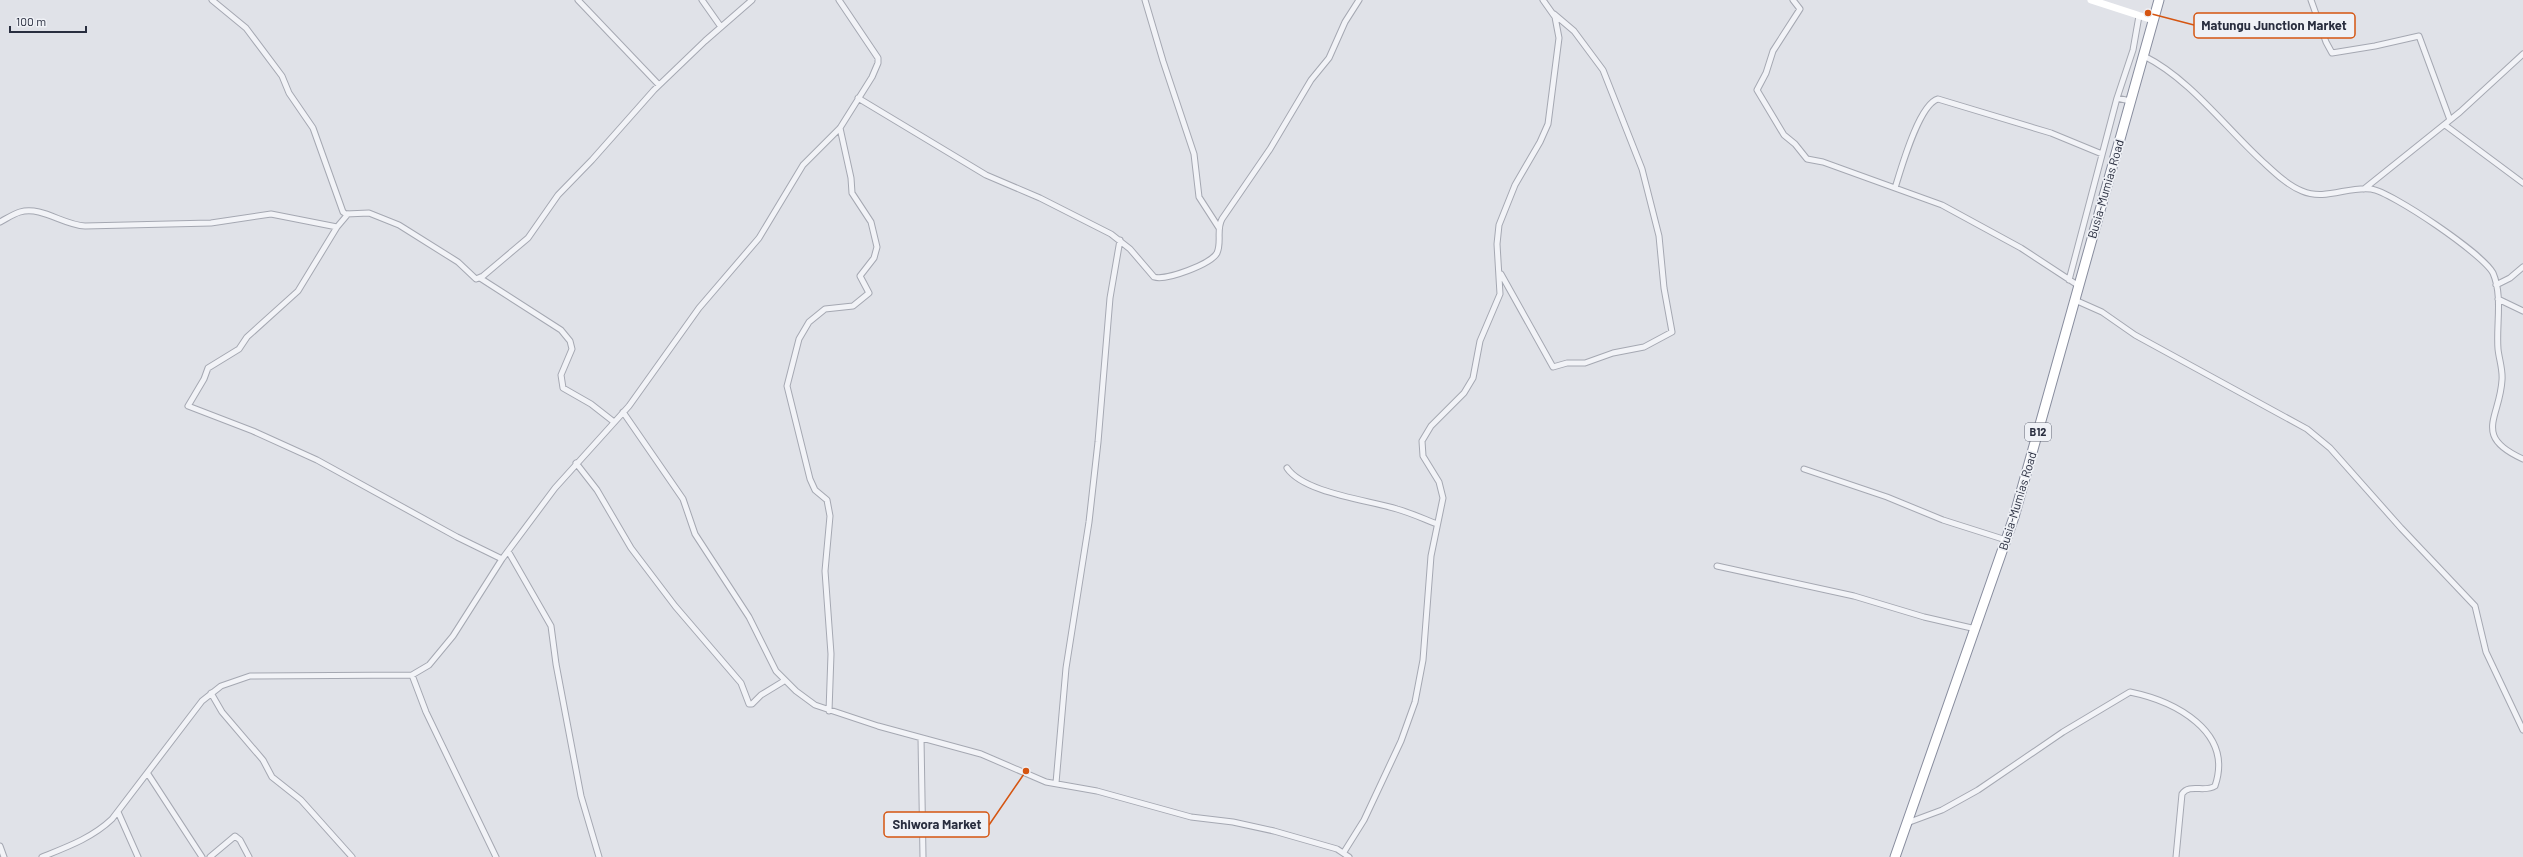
<svg xmlns="http://www.w3.org/2000/svg" width="2523" height="857" font-family="Barlow,sans-serif">
	<style>
		.lines { fill: none; stroke-linecap: round; stroke-linejoin: round }
		.street-casing { stroke: #a5a8b2; stroke-width: 7 }
		.highway-casing { stroke: #888d9e; stroke-width: 11 }
		.street { stroke: #f2f3f7; stroke-width: 5 }
		.secondary { stroke: #fff; stroke-width: 7 }
		.highway { stroke: #fff; stroke-width: 9 }
		.labels { text-anchor: middle; stroke-width: 3.5; stroke-linejoin: round; paint-order: stroke }
		.shield { fill: #eff1f6; stroke: #646876; stroke-width: 1 }
		.shield-label { font-size: 11px; font-weight: bold; fill: #292e3f }
		.street-label { font-size: 12px; fill: #292e3f; stroke: #eff1f6 }
		.leader { fill: none; stroke: #d55511; stroke-width: 1.5 }
		.callout-dot { fill: #d55511; stroke: #eff1f6; stroke-width: 1.5 }
		.callout { fill: #eff1f6; stroke: #d55511; stroke-width: 1.5 }
		.callout-label { font-size: 13px; text-anchor: middle; font-weight: bold; fill: #292e3f }
	</style>
	<rect width="100%" height="100%" fill="#e0e2e8"/>
	<g class="lines">
		<!-- street casing -->
		<g class="street-casing">
			<path id="street" d="M 212,0 L 246,28 L 282,76 L 289,93 L 313,128 L 343,212 L 346,214 L 369,213 L 399,225 L 458,262 L 476,279 L 483,276 L 528,238 L 558,195 L 592,160 L 654,90 L 705,41 L 752,0
				M 578,0 L 659,85
				M 702,0 L 721,27
				M 1145,0 L 1163,61 L 1194,154 L 1199,197 L 1219,228
				M 1793,0 L 1800,9 L 1773,51 L 1766,73 L 1757,90 L 1784,135 L 1795,144 L 1807,159 L 1823,162 L 1942,205 L 2021,248 L 2079,286
				M 2311,0 L 2326,42 L 2332,53 L 2375,46 L 2419,36 L 2450,120
				M 2144,56 C 2190,79 2224,126 2262,161 C 2274,172 2287,185 2302,191 C 2325,201 2348,186 2371,189 C 2392,192 2483,254 2493,273 C 2503,296 2496,325 2498,349 C 2499,359 2503,370 2502,380 C 2500,418 2472,436 2523,459
				M 858,98 L 986,175 L 1040,198 L 1111,234 L 1130,249 L 1154,277 C 1166,281 1211,264 1217,253 C 1222,242 1216,230 1222,219 L 1270,149 L 1311,80 L 1329,58 L 1345,22 L 1359,0
				M 2117,98 L 2130,101
				M 2445,125 L 2523,183
				M 1895,188 C 1901,169 1919,104 1938,99 L 2051,133 L 2102,154
				M 2364,189 L 2460,112 L 2523,54
				M 0,222 C 6,219 13,214 20,212 C 42,206 63,225 85,226 L 211,223 L 271,214 L 337,227 L 348,214
				M 337,227 L 298,291 L 247,337 L 239,349 L 208,368 L 204,379 L 188,406 L 253,431 L 317,460 L 457,537 L 502,559
				M 1501,274 L 1553,367 L 1567,363 L 1585,363 L 1613,353 L 1644,347 L 1672,332 L 1664,288 L 1659,236 L 1642,169 L 1603,70 L 1574,31 L 1554,14
				M 480,278 L 561,330 L 570,341 L 572,349 L 561,375 L 563,388 L 591,404 L 614,422
				M 2069,280 L 2117,98 L 2133,50 L 2139,16
				M 2496,285 L 2510,278 L 2523,267
				M 2498,299 L 2523,311
				M 2075,300 L 2102,312 L 2135,335 L 2307,429 L 2330,448 L 2401,528 L 2475,606 L 2486,652 L 2523,730
				M 623,412 L 683,499 L 695,534 L 749,617 L 776,671 L 796,691 L 815,705 L 878,726 L 981,754 L 1046,782 L 1097,791 L 1191,817 L 1233,822 L 1274,831 L 1337,849 L 1349,857
				M 576,463 L 597,490 L 631,548 L 675,606 L 741,683 L 749,704 L 752,704 L 761,695 L 784,681
				M 1287,468 C 1304,493 1368,500 1397,509 C 1411,513 1424,519 1437,524
				M 1804,469 L 1887,497 L 1943,520 L 2006,540
				M 508,551 L 551,626 L 556,664 L 581,796 L 599,857
				M 1717,566 L 1854,596 L 1924,617 L 1976,629
				M 412,675 L 426,712 L 496,857
				M 211,693 L 222,712 L 263,760 L 272,777 L 301,800 L 352,857
				M 829,711 L 831,654 L 825,571 L 830,516 L 827,500 L 815,490 L 810,479 L 787,386 L 799,339 L 809,322 L 825,309 L 853,306 L 869,293 L 860,276 L 874,258 L 877,247 L 871,222 L 852,193 L 851,178 L 840,128
				M 921,738 L 923,857
				M 148,774 L 202,857
				M 1056,783 L 1066,668 L 1089,522 L 1098,442 L 1110,298 L 1120,240
				M 118,812 L 138,857
				M 1907,823 L 1942,810 L 1978,790 L 2063,732 L 2130,692 C 2174,701 2234,731 2215,786 C 2205,793 2189,783 2182,794 L 2176,857
				M 0,846 L 4,857
				M 1344,852 L 1364,820 L 1401,741 L 1415,702 L 1423,660 L 1431,556 L 1443,498 L 1439,482 L 1423,456 L 1422,441 L 1431,426 L 1464,393 L 1473,378 L 1480,341 L 1500,294 L 1497,244 L 1499,225 L 1515,185 L 1540,142 L 1548,124 L 1559,38 L 1555,17 L 1543,0
				M 42,857 C 67,847 92,838 112,819 L 202,701 L 221,686 L 250,676 L 412,675 L 429,665 L 453,636 L 502,559 L 555,488 L 629,406 L 699,308 L 759,238 L 803,165 L 840,128 L 872,77 L 878,63 L 878,58 L 839,0
				M 210,857 L 235,836 L 240,840 L 249,857"/>
		</g>
		<!-- highway casing -->
		<g class="highway-casing">
			<path id="highway" d="M 1895,857 L 2014,517 L 2159,0"/>
		</g>
		<!-- street -->
		<use href="#street" class="street"/>
		<!-- secondary -->
		<path class="secondary" d="M 2091,0 L 2153,20"/>
		<!-- highway -->
		<use href="#highway" class="highway"/>
	</g>
	<g class="labels">
		<!-- shield labels -->
		<rect class="shield" x="2025" y="423" width="26" height="18" rx="3"/>
		<g class="shield-label">
			<text x="2038" y="436">B12</text>
		</g>
		<!-- street labels -->
		<g class="street-label">
			<text transform="translate(2106 189) rotate(-74)" y="4">Busia-Mumias Road</text>
			<text transform="translate(2018 501) rotate(-73)" y="4">Busia-Mumias Road</text>
		</g>
	</g>
	<!-- callouts -->
	<path class="leader" d="M2148 13L2194 25M1026 771L989 825"/>
	<g class="callout-dot">
		<circle cx="2148" cy="13" r="4"/>
		<circle cx="1026" cy="771" r="4"/>
	</g>
	<g class="callout">
		<rect x="2194" y="13" width="161" height="25" rx="4"/>
		<rect x="884" y="812" width="105" height="25" rx="4"/>
	</g>
	<g class="callout-label">
		<text x="2274" y="30">Matungu Junction Market</text>
		<text x="937" y="829">Shiwora Market</text>
	</g>
	<!-- scale -->
	<path d="M10 26v6h76v-6" fill="none" stroke="#292e3f" stroke-width="2"/>
	<text x="16" y="26" font-size="12" fill="#292e3f" stroke="#eff1f6" stroke-width="3" paint-order="stroke">100 m</text>
</svg>
